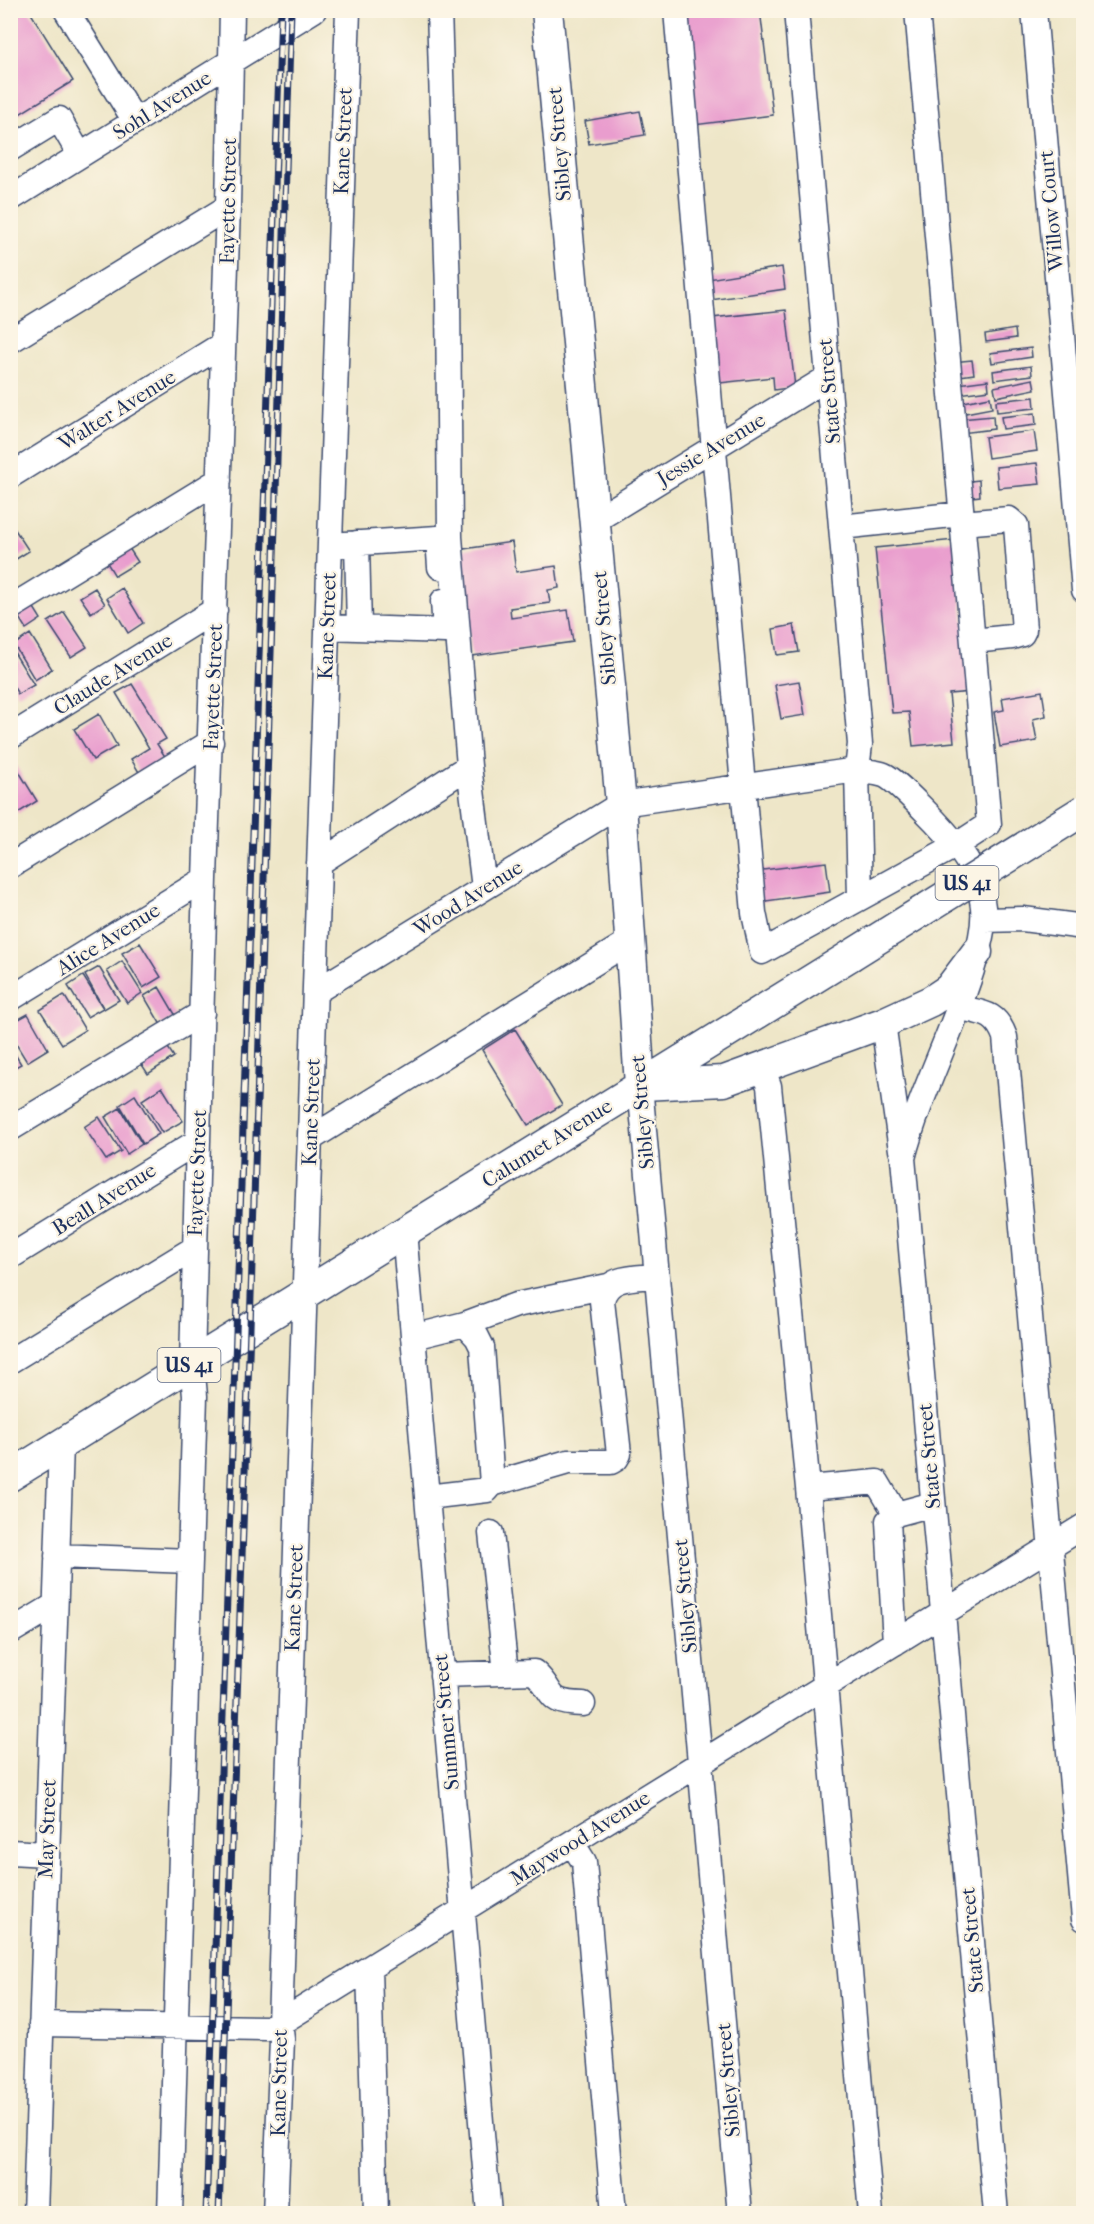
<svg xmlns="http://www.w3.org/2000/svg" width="1094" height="2224" font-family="'IM FELL French Canon',serif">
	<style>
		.building { fill: #e99dce }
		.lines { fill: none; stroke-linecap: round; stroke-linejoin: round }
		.minor-casing { stroke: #3b4a6e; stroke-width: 27 }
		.major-casing { stroke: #3b4a6e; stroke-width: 33 }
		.minor { stroke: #fff; stroke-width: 24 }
		.major { stroke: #fff; stroke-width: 30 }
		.rail-casing { stroke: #1b2f5e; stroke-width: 7 }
		.rail { stroke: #fcf5e5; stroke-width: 4.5; stroke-dasharray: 14; stroke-linecap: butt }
		.major-bridge-casing { stroke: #3b4a6e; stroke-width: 33; stroke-linecap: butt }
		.major-bridge { stroke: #fff; stroke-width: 30 }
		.labels { text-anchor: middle; stroke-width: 4.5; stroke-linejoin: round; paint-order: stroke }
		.shield { fill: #fcf5e5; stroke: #5e6a86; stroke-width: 1.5 }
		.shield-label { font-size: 20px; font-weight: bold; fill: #1b2f5e }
		.street-label { font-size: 21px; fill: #1b2f5e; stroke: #fcf5e5 }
	</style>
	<rect width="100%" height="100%" fill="#fcf5e5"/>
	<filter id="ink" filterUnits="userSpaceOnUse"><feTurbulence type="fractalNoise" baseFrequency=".0167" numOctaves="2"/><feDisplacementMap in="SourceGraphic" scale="12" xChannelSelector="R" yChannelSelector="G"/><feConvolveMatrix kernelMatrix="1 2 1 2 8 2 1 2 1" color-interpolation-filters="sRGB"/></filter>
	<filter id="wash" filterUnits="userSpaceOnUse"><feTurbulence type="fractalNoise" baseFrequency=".008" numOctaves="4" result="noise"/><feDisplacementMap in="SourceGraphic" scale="24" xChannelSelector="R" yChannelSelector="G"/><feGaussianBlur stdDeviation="1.35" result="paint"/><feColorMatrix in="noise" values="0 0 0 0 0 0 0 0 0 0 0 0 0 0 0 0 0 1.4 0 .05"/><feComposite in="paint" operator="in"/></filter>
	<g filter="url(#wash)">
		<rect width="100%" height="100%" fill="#eee6c8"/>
		<g id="blocks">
			<!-- building -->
			<path class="building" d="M 10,10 L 29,10 L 73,81 L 10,120 Z
				M 680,10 L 760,10 L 773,115 L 694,125 Z
				M 640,111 L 645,135 L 589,144 L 585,121 Z
				M 782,267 L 785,289 L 711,300 L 708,279 Z
				M 786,310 L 795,387 L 774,390 L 773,377 L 720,383 L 712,318 Z
				M 1015,329 L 1016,338 L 986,342 L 985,334 Z
				M 1031,348 L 1032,357 L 992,363 L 990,353 Z
				M 972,360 L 974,374 L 953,377 L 952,362 Z
				M 1031,366 L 1032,375 L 994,380 L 993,371 Z
				M 1033,379 L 1035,389 L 996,397 L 994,387 Z
				M 988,380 L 989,390 L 959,394 L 958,384 Z
				M 990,397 L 992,408 L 960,414 L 958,403 Z
				M 1034,397 L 1035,408 L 997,412 L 996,401 Z
				M 1035,413 L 1036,425 L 1003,429 L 1001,417 Z
				M 993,416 L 994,429 L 961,433 L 960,419 Z
				M 1034,431 L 1037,451 L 988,458 L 985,437 Z
				M 1037,463 L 1040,484 L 998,488 L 996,467 Z
				M 979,480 L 980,496 L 964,498 L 962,482 Z
				M 10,522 L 29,551 L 13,561 L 10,558 Z
				M 955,540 L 971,692 L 949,694 L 954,742 L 913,746 L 909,712 L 892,713 L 875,548 Z
				M 125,542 L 138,562 L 115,576 L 103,556 Z
				M 512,542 L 516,572 L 556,566 L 559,588 L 548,590 L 550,603 L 510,608 L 511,618 L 568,610 L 573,642 L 472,656 L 457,550 Z
				M 95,588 L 105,604 L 91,613 L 80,597 Z
				M 122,588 L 143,623 L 128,633 L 107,598 Z
				M 31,603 L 41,619 L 26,629 L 16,613 Z
				M 64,612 L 87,647 L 71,657 L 48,622 Z
				M 794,625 L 799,652 L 777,655 L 773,629 Z
				M 30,634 L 52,669 L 35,680 L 14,645 Z
				M 12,649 L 34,685 L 18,694 L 10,681 L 10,650 Z
				M 799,681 L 805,715 L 781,719 L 775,685 Z
				M 132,684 L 166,739 L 157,744 L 166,758 L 140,774 L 131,759 L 149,748 L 116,693 Z
				M 1042,691 L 1046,716 L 1033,719 L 1037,741 L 1000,747 L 994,712 L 1004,710 L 1002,698 Z
				M 99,714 L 117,746 L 93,760 L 74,729 Z
				M 15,765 L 37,801 L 18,813 L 10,799 L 10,767 Z
				M 826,862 L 830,892 L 759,902 L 755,871 Z
				M 140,943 L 161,977 L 143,988 L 122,953 Z
				M 122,961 L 142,993 L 127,1003 L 107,971 Z
				M 99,967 L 119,1000 L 104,1009 L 85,975 Z
				M 83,976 L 103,1008 L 87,1017 L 68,986 Z
				M 159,987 L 176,1016 L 161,1025 L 144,996 Z
				M 64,995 L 85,1030 L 62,1044 L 40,1010 Z
				M 28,1014 L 48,1049 L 27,1062 L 10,1034 L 10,1024 Z
				M 515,1029 L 562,1105 L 528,1125 L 482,1050 Z
				M 161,1037 L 174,1057 L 148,1074 L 135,1054 Z
				M 10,1046 L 21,1064 L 10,1070 Z
				M 162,1087 L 183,1121 L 162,1133 L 142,1100 Z
				M 135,1095 L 159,1134 L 143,1144 L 120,1105 Z
				M 120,1108 L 142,1144 L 127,1154 L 105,1117 Z
				M 99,1117 L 121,1151 L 106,1160 L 84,1127 Z"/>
		</g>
	</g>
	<g filter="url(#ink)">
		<use href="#blocks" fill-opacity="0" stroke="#3b4a6e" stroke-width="1.5"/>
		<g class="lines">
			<!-- minor casing -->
			<g class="minor-casing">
				<path id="minor" d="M 66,10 L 135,121
					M 439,10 L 448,290 L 450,537 L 469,766 L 484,888
					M 676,10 L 754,913 L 762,952 L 957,845 L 989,824 L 917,10
					M 796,10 L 860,744 L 857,770 L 860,898
					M 1034,10 L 1084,590
					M 10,149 L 59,119 L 80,155
					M 10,199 L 314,10
					M 10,341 L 228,207
					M 10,476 L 223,344
					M 594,521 L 827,378
					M 962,523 L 1009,519 L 1016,525 L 1024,630 L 1022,634 L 1012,637 L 973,641
					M 841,527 L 961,514
					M 357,543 L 359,628
					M 330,545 L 438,538 L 440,567
					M 10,608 L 219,480
					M 327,627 L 445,631 L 443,601
					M 10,737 L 215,610
					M 319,863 L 469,766
					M 10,866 L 211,742
					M 984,920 L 1023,919 L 1084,927
					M 315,992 L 621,804 L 857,770 C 866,772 876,772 884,775 C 896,780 925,811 935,821 C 958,845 980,872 983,907 C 985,928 978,950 972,970 C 952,1034 920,1093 903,1158 L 996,2214
					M 10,999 L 205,879
					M 960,1008 C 983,1013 996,1012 1005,1037 L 1084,1919
					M 883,1023 L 901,1150
					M 762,1067 L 769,1086 L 808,1488 L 871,2214
					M 640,1085 L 740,2214
					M 10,1129 L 202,1013
					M 310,1139 L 630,941
					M 404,1231 L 489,2214
					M 10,1257 L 198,1141
					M 465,1324 L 516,1305 L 608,1286
					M 413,1337 L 465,1324 L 477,1337 L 482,1347 L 492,1484
					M 10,1361 L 195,1248
					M 808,1488 L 877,1482 L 896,1514
					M 427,1497 L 487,1490 L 492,1484 L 568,1462 L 611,1462 L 616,1459 L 619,1454 L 602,1301 C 606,1275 636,1278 656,1276
					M 491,1533 L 506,1673
					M 57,1556 L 190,1561
					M 10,1632 L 55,1605
					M 895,1643 L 888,1521 L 896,1514 L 933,1504
					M 442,1675 L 534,1672 C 557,1692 543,1703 583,1704
					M 572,1843 L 584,1862 L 614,2214
					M 10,1852 L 46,1854
					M 369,1968 L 376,2214
					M 41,2024 L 267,2028 L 280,2023 L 1084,1526
					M 35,2214 L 61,1445
					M 170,2214 L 195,1396 L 192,1363 L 205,879 L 228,207 L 232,10
					M 275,2214 L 282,2039 L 280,2023 L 348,10"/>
			</g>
			<!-- major casing -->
			<g class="major-casing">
				<path id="major" d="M 547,10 L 621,804 L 640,1085
					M 642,1085 L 724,1081 L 883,1023 L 931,1001 L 949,989 L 977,952
					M 10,1476 L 850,956"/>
			</g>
			<!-- minor -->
			<use href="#minor" class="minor"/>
			<!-- major -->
			<use href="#major" class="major"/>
			<!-- rail casing -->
			<g class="rail-casing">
				<path id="rail" d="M 206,2214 L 281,10
					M 219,2214 L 250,1328 L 291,10"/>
			</g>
			<!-- rail -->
			<use href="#rail" class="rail"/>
			<!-- major-bridge casing -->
			<g class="major-bridge-casing">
				<path id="major-bridge" d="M 850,956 L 1084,810"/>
			</g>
			<!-- major-bridge -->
			<use href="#major-bridge" class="major-bridge"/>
		</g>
	</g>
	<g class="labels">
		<!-- shield labels -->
		<g class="shield">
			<rect x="935.5" y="866" width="63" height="34" rx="4.5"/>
			<rect x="157.5" y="1348" width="63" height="34" rx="4.5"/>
		</g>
		<g class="shield-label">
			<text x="967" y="890">US 41</text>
			<text x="189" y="1372">US 41</text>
		</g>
		<!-- street labels -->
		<g class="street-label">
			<text transform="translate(162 105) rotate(-32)" y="7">Sohl Avenue</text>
			<text transform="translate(343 141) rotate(-88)" y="7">Kane Street</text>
			<text transform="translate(559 144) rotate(-95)" y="7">Sibley Street</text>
			<text transform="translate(228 201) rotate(-89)" y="7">Fayette Street</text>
			<text transform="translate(1051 211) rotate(-95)" y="7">Willow Court</text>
			<text transform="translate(829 391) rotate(-95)" y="7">State Street</text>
			<text transform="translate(117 410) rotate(-32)" y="7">Walter Avenue</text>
			<text transform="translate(711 449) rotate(-31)" y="7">Jessie Avenue</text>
			<text transform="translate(327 626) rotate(-88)" y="7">Kane Street</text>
			<text transform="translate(604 628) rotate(-95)" y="7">Sibley Street</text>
			<text transform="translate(113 674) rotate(-32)" y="7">Claude Avenue</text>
			<text transform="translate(213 687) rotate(-88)" y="7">Fayette Street</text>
			<text transform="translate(468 898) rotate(-32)" y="7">Wood Avenue</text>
			<text transform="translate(108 939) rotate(-32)" y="7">Alice Avenue</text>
			<text transform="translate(311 1112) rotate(-88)" y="7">Kane Street</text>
			<text transform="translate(642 1112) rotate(-95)" y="7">Sibley Street</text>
			<text transform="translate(547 1143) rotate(-32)" y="7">Calumet Avenue</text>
			<text transform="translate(197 1173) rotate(-88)" y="7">Fayette Street</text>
			<text transform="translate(104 1199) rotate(-32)" y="7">Beall Avenue</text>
			<text transform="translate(929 1456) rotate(-95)" y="7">State Street</text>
			<text transform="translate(685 1596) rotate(-95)" y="7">Sibley Street</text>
			<text transform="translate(294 1598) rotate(-88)" y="7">Kane Street</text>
			<text transform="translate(446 1722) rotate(-95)" y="7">Summer Street</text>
			<text transform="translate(47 1829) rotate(-88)" y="7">May Street</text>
			<text transform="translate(580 1838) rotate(-32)" y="7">Maywood Avenue</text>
			<text transform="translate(972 1940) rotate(-95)" y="7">State Street</text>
			<text transform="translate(728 2080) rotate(-95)" y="7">Sibley Street</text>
			<text transform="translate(279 2083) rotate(-89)" y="7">Kane Street</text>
		</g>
	</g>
	<!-- margin -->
	<rect width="1094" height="2224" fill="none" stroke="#fcf5e5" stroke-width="36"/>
</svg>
